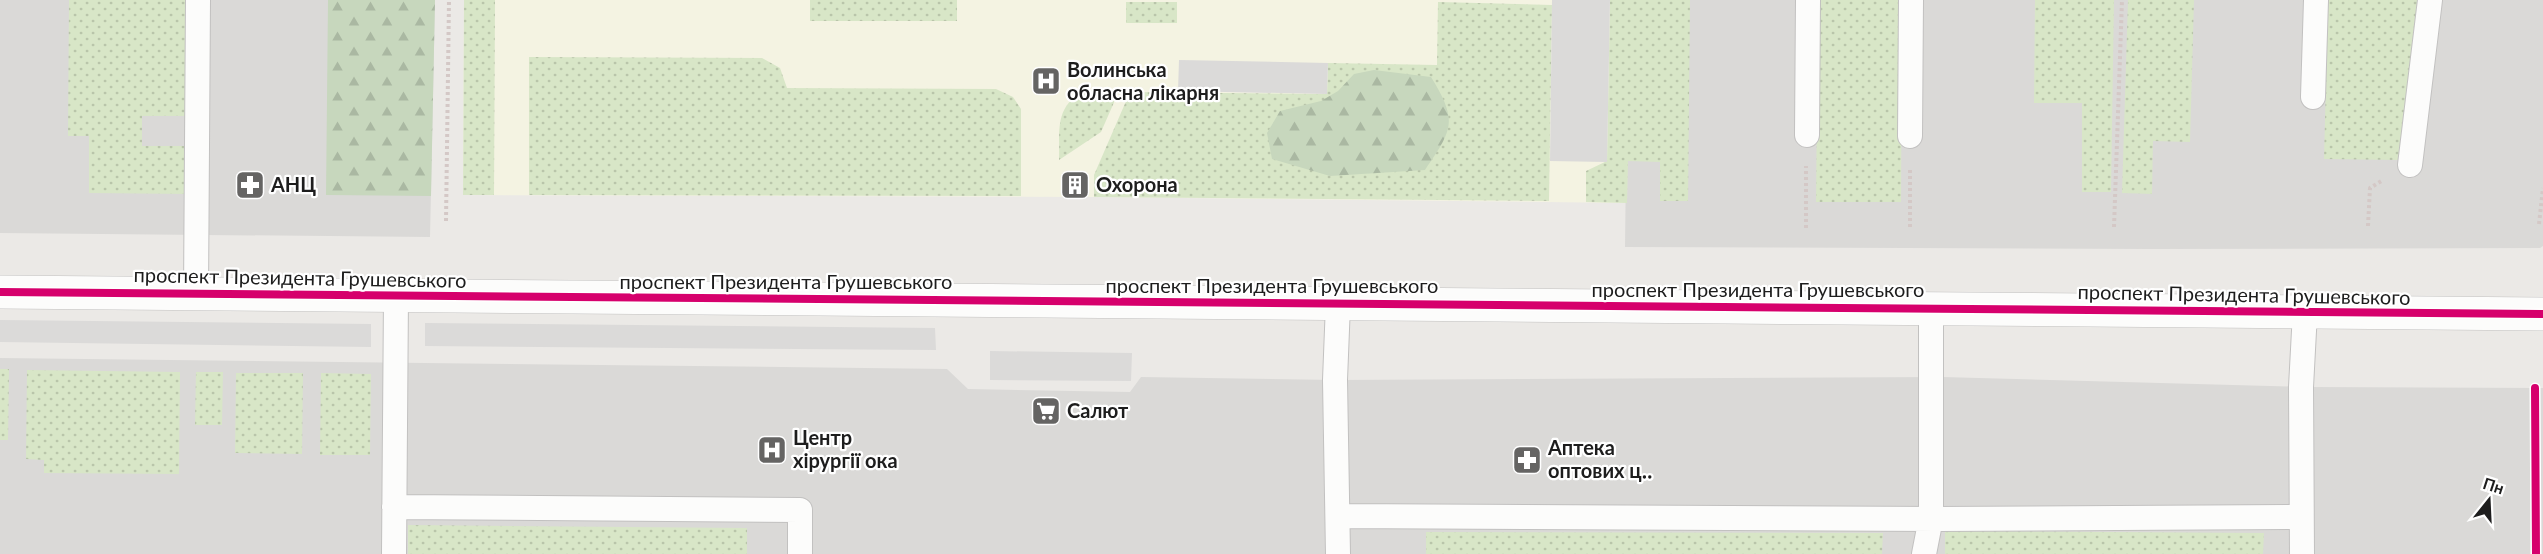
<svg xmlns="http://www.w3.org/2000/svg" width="2543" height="554" font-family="Lato,sans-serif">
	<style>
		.residential { fill: #dad9d7 }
		.education { fill: #f4f3e2 }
		.grass { fill: url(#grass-dots) }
		.forest { fill: url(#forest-firs) }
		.parking { fill: #dbdad9 }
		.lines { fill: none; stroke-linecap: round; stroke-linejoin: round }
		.service-casing { stroke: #c2c1c0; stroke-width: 26 }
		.tertiary-casing { stroke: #c2c1c0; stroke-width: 34 }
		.path { stroke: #d4c8c6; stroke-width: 4; stroke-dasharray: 3 3; stroke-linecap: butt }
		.service { stroke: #fcfcfb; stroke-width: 24 }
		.tertiary { stroke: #fcfcfb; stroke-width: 33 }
		.cycleway-casing { stroke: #fff; stroke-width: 11 }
		.cycleway { stroke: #d6006c; stroke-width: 8 }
		.labels { text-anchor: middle; stroke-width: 4.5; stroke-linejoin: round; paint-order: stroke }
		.poi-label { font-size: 20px; font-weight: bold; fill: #1d1d1d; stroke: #fff; text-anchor: start }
		.street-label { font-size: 20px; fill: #1d1d1d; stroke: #fff }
	</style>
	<defs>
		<pattern id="grass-dots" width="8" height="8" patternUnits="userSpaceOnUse" patternTransform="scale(1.5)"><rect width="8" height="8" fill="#d8e6c7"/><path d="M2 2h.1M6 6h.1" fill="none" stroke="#b9c5aa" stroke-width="1.8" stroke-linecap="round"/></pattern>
		<pattern id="forest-firs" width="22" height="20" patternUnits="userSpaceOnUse" patternTransform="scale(1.5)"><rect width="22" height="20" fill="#c7d7bd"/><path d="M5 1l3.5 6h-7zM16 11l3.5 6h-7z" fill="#aab8a2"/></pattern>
	</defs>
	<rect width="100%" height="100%" fill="#ebe9e6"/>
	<!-- residential -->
	<path class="residential" d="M 0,0 L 435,0 L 430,237 L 0,233 Z
		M 1628,0 L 2543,0 L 2543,246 L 2540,248 L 2150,249 L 1625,247 Z
		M 0,358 L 947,369 L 968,389 L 1130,392 L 1141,377 L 1335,380 L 1942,377 L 2310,387 L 2543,388 L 2543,554 L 0,554 Z"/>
	<!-- education -->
	<path class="education" d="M 464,0 L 1628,0 L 1627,203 L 1094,197 L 463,195 Z"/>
	<!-- grass -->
	<path class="grass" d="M 69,0 L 187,0 L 186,116 L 142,116 L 142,146 L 186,146 L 186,194 L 89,193 L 89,136 L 68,136 Z
		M 464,0 L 495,0 L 494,195 L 463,195 Z
		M 810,0 L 957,0 L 957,21 L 810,21 Z
		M 1610,0 L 1690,0 L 1688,201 L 1660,201 L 1660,162 L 1628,161 L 1627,203 L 1586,202 L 1586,171 L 1607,161 Z
		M 1818,0 L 1902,0 L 1901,202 L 1816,202 Z
		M 2035,0 L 2114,0 L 2111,192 L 2082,192 L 2082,103 L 2034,103 Z
		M 2128,0 L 2194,0 L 2190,142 L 2153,141 L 2152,194 L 2122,193 Z
		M 2328,0 L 2419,0 L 2399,160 L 2324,159 Z
		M 1126,2 L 1177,2 L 1177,23 L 1126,23 Z
		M 1438,2 L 1552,5 L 1549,201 L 1094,197 L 1094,175 L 1130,92 L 1327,94 L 1328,63 L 1437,65 Z
		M 529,57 L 762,58 L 780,68 L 787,88 L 996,89 L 1013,97 L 1021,109 L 1021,196 L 529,195 Z
		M 1086,90 L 1119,91 L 1101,132 L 1059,160 C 1060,129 1054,106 1086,90 Z
		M 0,369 L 9,369 L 8,440 L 0,440 Z
		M 27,370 L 180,372 L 179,474 L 44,473 L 44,460 L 26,459 Z
		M 196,372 L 223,372 L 222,425 L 195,425 Z
		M 236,373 L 303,373 L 302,454 L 235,453 Z
		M 321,373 L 371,374 L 370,455 L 320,455 Z
		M 408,525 L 747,528 L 747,554 L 408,554 Z
		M 1945,531 L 2264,533 L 2263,554 L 1945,554 Z
		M 1426,532 L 1883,533 L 1882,554 L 1426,554 Z"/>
	<!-- forest -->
	<path class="forest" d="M 328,0 L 435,0 L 431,196 L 326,195 Z
		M 1374,70 L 1431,77 C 1458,121 1453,129 1425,170 L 1330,176 L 1272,159 L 1267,133 L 1280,111 L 1321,101 L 1338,91 L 1354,74 Z"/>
	<!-- parking -->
	<path class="parking" d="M 1552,0 L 1610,0 L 1607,162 L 1550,161 Z
		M 1179,60 L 1328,63 L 1327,94 L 1178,91 Z
		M 0,320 L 371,324 L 371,347 L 0,342 Z
		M 425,323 L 935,328 L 936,350 L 425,346 Z
		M 990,351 L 1132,353 L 1131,381 L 990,380 Z"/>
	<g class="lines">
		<!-- service casing -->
		<g class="service-casing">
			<path id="service" d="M 2313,97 L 2316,0
				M 1807,135 L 1808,0
				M 1910,136 L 1911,0
				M 2410,165 L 2430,0
				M 196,293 L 198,0
				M 394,507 L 800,510 L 800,554
				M 1338,516 L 1938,519 L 2301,517
				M 394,554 L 396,296
				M 1338,554 L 1335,380 L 1338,304
				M 1924,554 L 1931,518 L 1931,308
				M 2302,554 L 2301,387 L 2305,312"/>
		</g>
		<!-- tertiary casing -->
		<g class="tertiary-casing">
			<path id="tertiary" d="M 0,292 L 2543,314"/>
		</g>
		<!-- path -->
		<path class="path" d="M 446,221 L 449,0
			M 2539,224 L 2543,188
			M 2368,226 L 2370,188 L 2383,180
			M 1910,227 L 1910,167
			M 2114,227 L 2122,0
			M 1806,228 L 1806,166
			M 2535,388 L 2536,554"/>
		<!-- service -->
		<use href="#service" class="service"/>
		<!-- tertiary -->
		<use href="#tertiary" class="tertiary"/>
		<!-- cycleway casing -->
		<g class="cycleway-casing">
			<path id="cycleway" d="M 0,292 L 2543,314
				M 2535,388 L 2536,554"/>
		</g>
		<!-- cycleway -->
		<use href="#cycleway" class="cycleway"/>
	</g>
	<!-- icons -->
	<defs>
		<g id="hospital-square" transform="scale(1.5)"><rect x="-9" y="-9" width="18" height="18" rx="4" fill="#656463" stroke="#fff"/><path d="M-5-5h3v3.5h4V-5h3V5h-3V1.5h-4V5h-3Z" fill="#fff"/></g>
		<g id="pharmacy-square" transform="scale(1.5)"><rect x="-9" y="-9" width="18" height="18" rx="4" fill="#656463" stroke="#fff"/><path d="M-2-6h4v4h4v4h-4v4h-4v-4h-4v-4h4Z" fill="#fff"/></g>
		<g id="building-square" transform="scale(1.5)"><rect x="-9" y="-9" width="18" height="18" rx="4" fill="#656463" stroke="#fff"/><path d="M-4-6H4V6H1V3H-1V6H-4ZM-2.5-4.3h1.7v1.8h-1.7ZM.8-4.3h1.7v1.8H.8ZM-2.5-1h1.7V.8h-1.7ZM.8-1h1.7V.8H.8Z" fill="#fff"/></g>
		<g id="supermarket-square" transform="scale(1.5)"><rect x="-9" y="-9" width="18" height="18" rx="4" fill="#656463" stroke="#fff"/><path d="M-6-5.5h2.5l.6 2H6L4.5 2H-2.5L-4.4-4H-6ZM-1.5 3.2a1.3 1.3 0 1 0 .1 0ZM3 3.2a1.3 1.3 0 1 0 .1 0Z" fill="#fff"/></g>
	</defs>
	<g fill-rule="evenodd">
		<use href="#hospital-square" x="1046" y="81"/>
		<use href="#pharmacy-square" x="250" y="185"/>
		<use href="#building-square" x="1075" y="185"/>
		<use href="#supermarket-square" x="1046" y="411"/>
		<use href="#hospital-square" x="772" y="450"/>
		<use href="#pharmacy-square" x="1527" y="460"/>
	</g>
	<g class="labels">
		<!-- poi labels -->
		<g class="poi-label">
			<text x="1067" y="77">Волинська<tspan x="1067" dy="23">обласна лікарня</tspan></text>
			<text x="271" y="192">АНЦ</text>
			<text x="1096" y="192">Охорона</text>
			<text x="1067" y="418">Салют</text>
			<text x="793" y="445">Центр<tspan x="793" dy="23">хірургії ока</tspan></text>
			<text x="1548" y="455">Аптека<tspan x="1548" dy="23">оптових ц‥</tspan></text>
		</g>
		<!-- street labels -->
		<g class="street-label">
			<text transform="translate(300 278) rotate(1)" y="7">проспект Президента Грушевського</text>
			<text x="786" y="289">проспект Президента Грушевського</text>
			<text x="1272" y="293">проспект Президента Грушевського</text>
			<text x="1758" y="297">проспект Президента Грушевського</text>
			<text transform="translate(2244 295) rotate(1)" y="7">проспект Президента Грушевського</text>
		</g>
	</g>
	<!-- north arrow -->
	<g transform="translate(2489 500) rotate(18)" stroke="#ffffff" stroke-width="4.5" paint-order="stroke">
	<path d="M0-4.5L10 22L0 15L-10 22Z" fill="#1d1d1d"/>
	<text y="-9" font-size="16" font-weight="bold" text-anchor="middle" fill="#1d1d1d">Пн</text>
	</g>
</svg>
